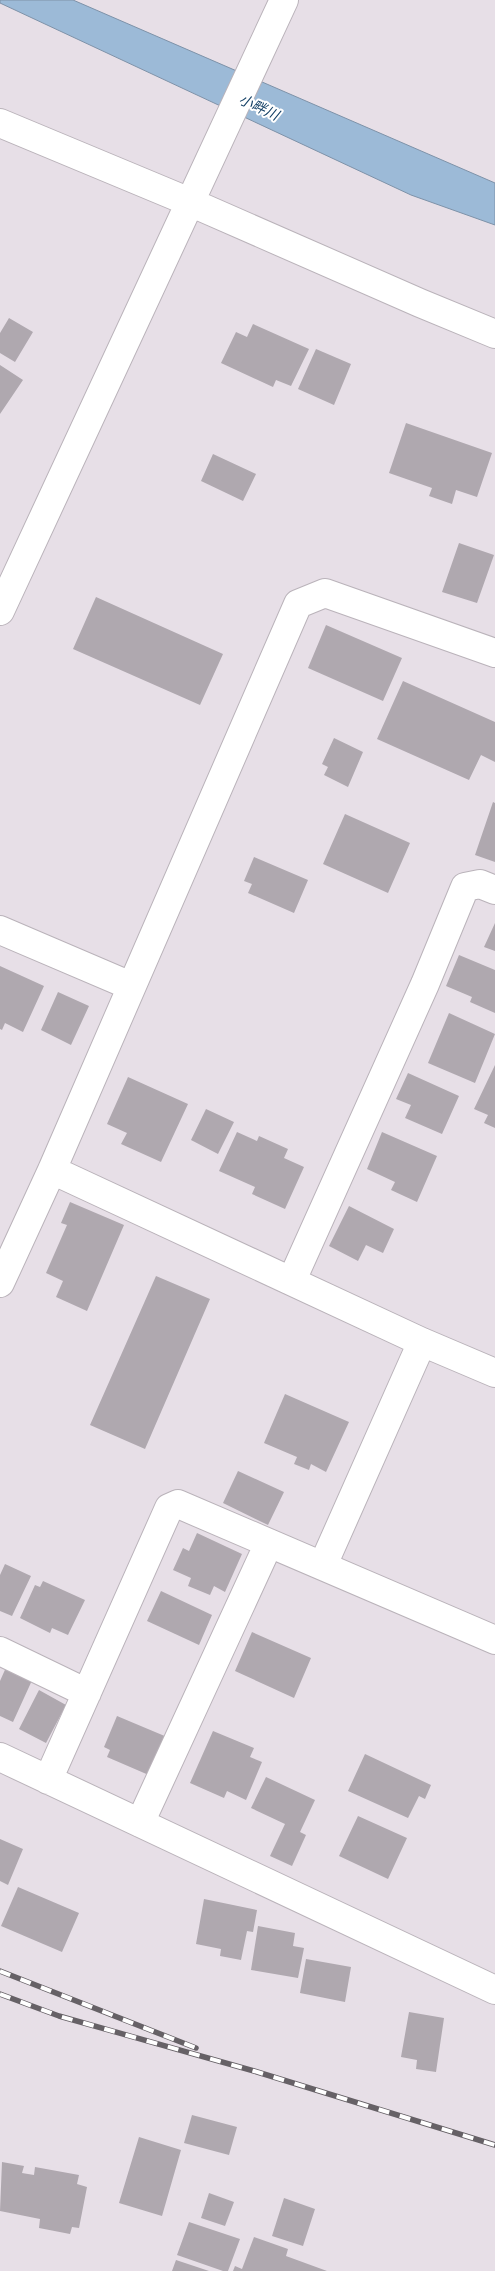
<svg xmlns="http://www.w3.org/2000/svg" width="495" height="2271" font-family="Signika,'Noto Sans JP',sans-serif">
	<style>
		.water { fill: #9cbad7; stroke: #7e92a8 }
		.building { fill: #afa8af }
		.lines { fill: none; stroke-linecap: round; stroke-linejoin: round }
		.minor-casing { stroke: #bab3ba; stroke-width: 30 }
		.tertiary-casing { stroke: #bab3ba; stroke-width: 30 }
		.minor { stroke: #fff; stroke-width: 28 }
		.tertiary { stroke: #fff; stroke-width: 28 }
		.rail-casing { stroke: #666166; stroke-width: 5.5 }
		.rail { stroke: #fff; stroke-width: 4; stroke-dasharray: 11; stroke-linecap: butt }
		.labels { text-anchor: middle; stroke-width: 4; stroke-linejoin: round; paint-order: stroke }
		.water-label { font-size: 14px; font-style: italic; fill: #113e64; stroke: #fff }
	</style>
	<rect width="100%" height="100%" fill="#e7dfe7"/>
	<!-- water -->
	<path class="water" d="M 0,0 L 73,0 L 495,183 L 495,225 L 411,195 L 0,3 Z"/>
	<!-- building -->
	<path class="building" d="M 9,318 L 33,332 L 15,362 L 0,353 L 0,333 Z
		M 253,324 L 309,349 L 291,386 L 276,380 L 273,387 L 221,363 L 236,332 L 247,337 Z
		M 316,349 L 351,364 L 334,405 L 298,389 Z
		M 0,365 L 23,380 L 0,414 Z
		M 406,423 L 492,453 L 477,497 L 456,490 L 452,504 L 429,496 L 432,488 L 389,473 Z
		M 213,454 L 256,474 L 243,501 L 201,481 Z
		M 459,543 L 494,555 L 477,603 L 442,592 Z
		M 96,597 L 223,654 L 200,705 L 73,649 Z
		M 326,625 L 402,658 L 383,701 L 308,668 Z
		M 403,681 L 495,722 L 495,762 L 481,755 L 469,780 L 377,739 Z
		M 334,738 L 363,752 L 348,787 L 324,775 L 328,767 L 322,764 Z
		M 493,802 L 495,803 L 495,862 L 475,855 Z
		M 345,814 L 410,843 L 388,893 L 323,864 Z
		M 254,857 L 308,880 L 294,913 L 248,893 L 252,884 L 244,881 Z
		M 495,923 L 495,951 L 484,947 Z
		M 459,955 L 495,970 L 495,1013 L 470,1002 L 472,997 L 446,986 Z
		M 0,966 L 44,986 L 23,1032 L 5,1023 L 2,1030 L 0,1029 Z
		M 58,992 L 89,1006 L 71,1045 L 41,1030 Z
		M 449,1013 L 495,1034 L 475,1083 L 428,1063 Z
		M 495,1065 L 495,1128 L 484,1123 L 488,1115 L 474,1109 Z
		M 408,1073 L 459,1096 L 442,1134 L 405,1118 L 411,1105 L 396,1099 Z
		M 128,1077 L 188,1104 L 161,1162 L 121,1144 L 127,1133 L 107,1124 Z
		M 206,1109 L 234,1122 L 218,1154 L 191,1140 Z
		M 237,1132 L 257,1141 L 259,1136 L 288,1149 L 284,1158 L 304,1167 L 285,1209 L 252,1194 L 255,1187 L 219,1171 Z
		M 382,1132 L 437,1156 L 417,1202 L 391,1190 L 395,1182 L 367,1169 Z
		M 70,1202 L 124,1225 L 87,1311 L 56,1297 L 63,1281 L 46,1273 L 67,1225 L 61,1223 Z
		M 349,1206 L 394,1229 L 383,1253 L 366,1245 L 358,1261 L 329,1246 Z
		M 156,1276 L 210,1299 L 145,1449 L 90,1425 Z
		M 285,1394 L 349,1422 L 326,1472 L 311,1464 L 309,1470 L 294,1464 L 297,1457 L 264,1443 Z
		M 238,1471 L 284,1492 L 268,1525 L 223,1503 Z
		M 197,1533 L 242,1554 L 225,1592 L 214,1586 L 210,1595 L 188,1586 L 191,1578 L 173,1570 L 183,1548 L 189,1551 Z
		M 5,1564 L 31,1576 L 12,1616 L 0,1611 L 0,1575 Z
		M 43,1581 L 85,1600 L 68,1635 L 52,1628 L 50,1633 L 20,1618 L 35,1585 L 40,1587 Z
		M 161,1591 L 212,1615 L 199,1645 L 147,1621 Z
		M 252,1632 L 311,1658 L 294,1698 L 235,1671 Z
		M 8,1663 L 34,1676 L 13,1722 L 0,1716 L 0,1681 Z
		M 39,1690 L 66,1705 L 46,1743 L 19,1729 Z
		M 117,1716 L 167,1737 L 151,1776 L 107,1757 L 110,1750 L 104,1747 Z
		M 213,1731 L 254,1748 L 250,1757 L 262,1762 L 246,1800 L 227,1791 L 224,1798 L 190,1783 Z
		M 365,1754 L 431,1785 L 425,1799 L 419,1796 L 408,1818 L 348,1791 Z
		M 266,1777 L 315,1800 L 300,1832 L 306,1835 L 292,1866 L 270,1856 L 285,1824 L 251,1808 Z
		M 358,1816 L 407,1838 L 388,1879 L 339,1856 Z
		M 0,1839 L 23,1849 L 8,1885 L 0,1881 Z
		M 18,1887 L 79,1913 L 62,1952 L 1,1926 Z
		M 204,1899 L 257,1910 L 253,1932 L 247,1931 L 241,1960 L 220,1956 L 221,1949 L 196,1944 Z
		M 258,1926 L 295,1933 L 293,1946 L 304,1948 L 298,1978 L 251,1970 Z
		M 306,1959 L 351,1967 L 345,2002 L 300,1993 Z
		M 409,2012 L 444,2018 L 436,2072 L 416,2069 L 417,2060 L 401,2057 Z
		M 192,2115 L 237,2127 L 229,2155 L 184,2143 Z
		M 139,2137 L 181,2150 L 162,2216 L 119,2203 Z
		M 2,2162 L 24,2166 L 22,2173 L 34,2175 L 35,2167 L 79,2175 L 77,2184 L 87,2187 L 79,2228 L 72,2227 L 70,2234 L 39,2228 L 40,2219 L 0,2211 Z
		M 209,2193 L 234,2202 L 225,2226 L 201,2218 Z
		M 284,2198 L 315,2209 L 303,2246 L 272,2236 Z
		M 189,2222 L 240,2239 L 228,2271 L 223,2271 L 177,2255 Z
		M 254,2237 L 288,2249 L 286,2256 L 327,2271 L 233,2271 L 235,2266 L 242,2269 Z
		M 176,2260 L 209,2271 L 172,2271 Z"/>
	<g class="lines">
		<!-- minor casing -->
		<g class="minor-casing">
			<path id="minor" d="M 0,930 L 131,986
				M 52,1170 L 422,1342 L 495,1373
				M 292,1280 L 425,984 L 465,887 L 480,884 L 495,890
				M 0,1283 L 52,1170 L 298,604 L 325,593 L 495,653
				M 323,1565 L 422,1342
				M 0,1651 L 87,1693
				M 0,1757 L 495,1990
				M 48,1780 L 169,1508 L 178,1504 L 495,1640
				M 140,1823 L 269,1543"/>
		</g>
		<!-- tertiary casing -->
		<g class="tertiary-casing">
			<path id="tertiary" d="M 0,123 L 192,203 L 420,303 L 495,334
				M 0,611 L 284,0"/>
		</g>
		<!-- minor -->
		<use href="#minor" class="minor"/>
		<!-- tertiary -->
		<use href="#tertiary" class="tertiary"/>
		<!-- rail casing -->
		<g class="rail-casing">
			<path id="rail" d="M 0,1971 L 196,2048
				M 0,1994 L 59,2016 L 254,2071 L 495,2145"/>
		</g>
		<!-- rail -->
		<use href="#rail" class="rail"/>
	</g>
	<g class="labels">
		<!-- water labels -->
		<g class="water-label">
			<text transform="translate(259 107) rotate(25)" y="5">小畔川</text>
		</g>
	</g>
</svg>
